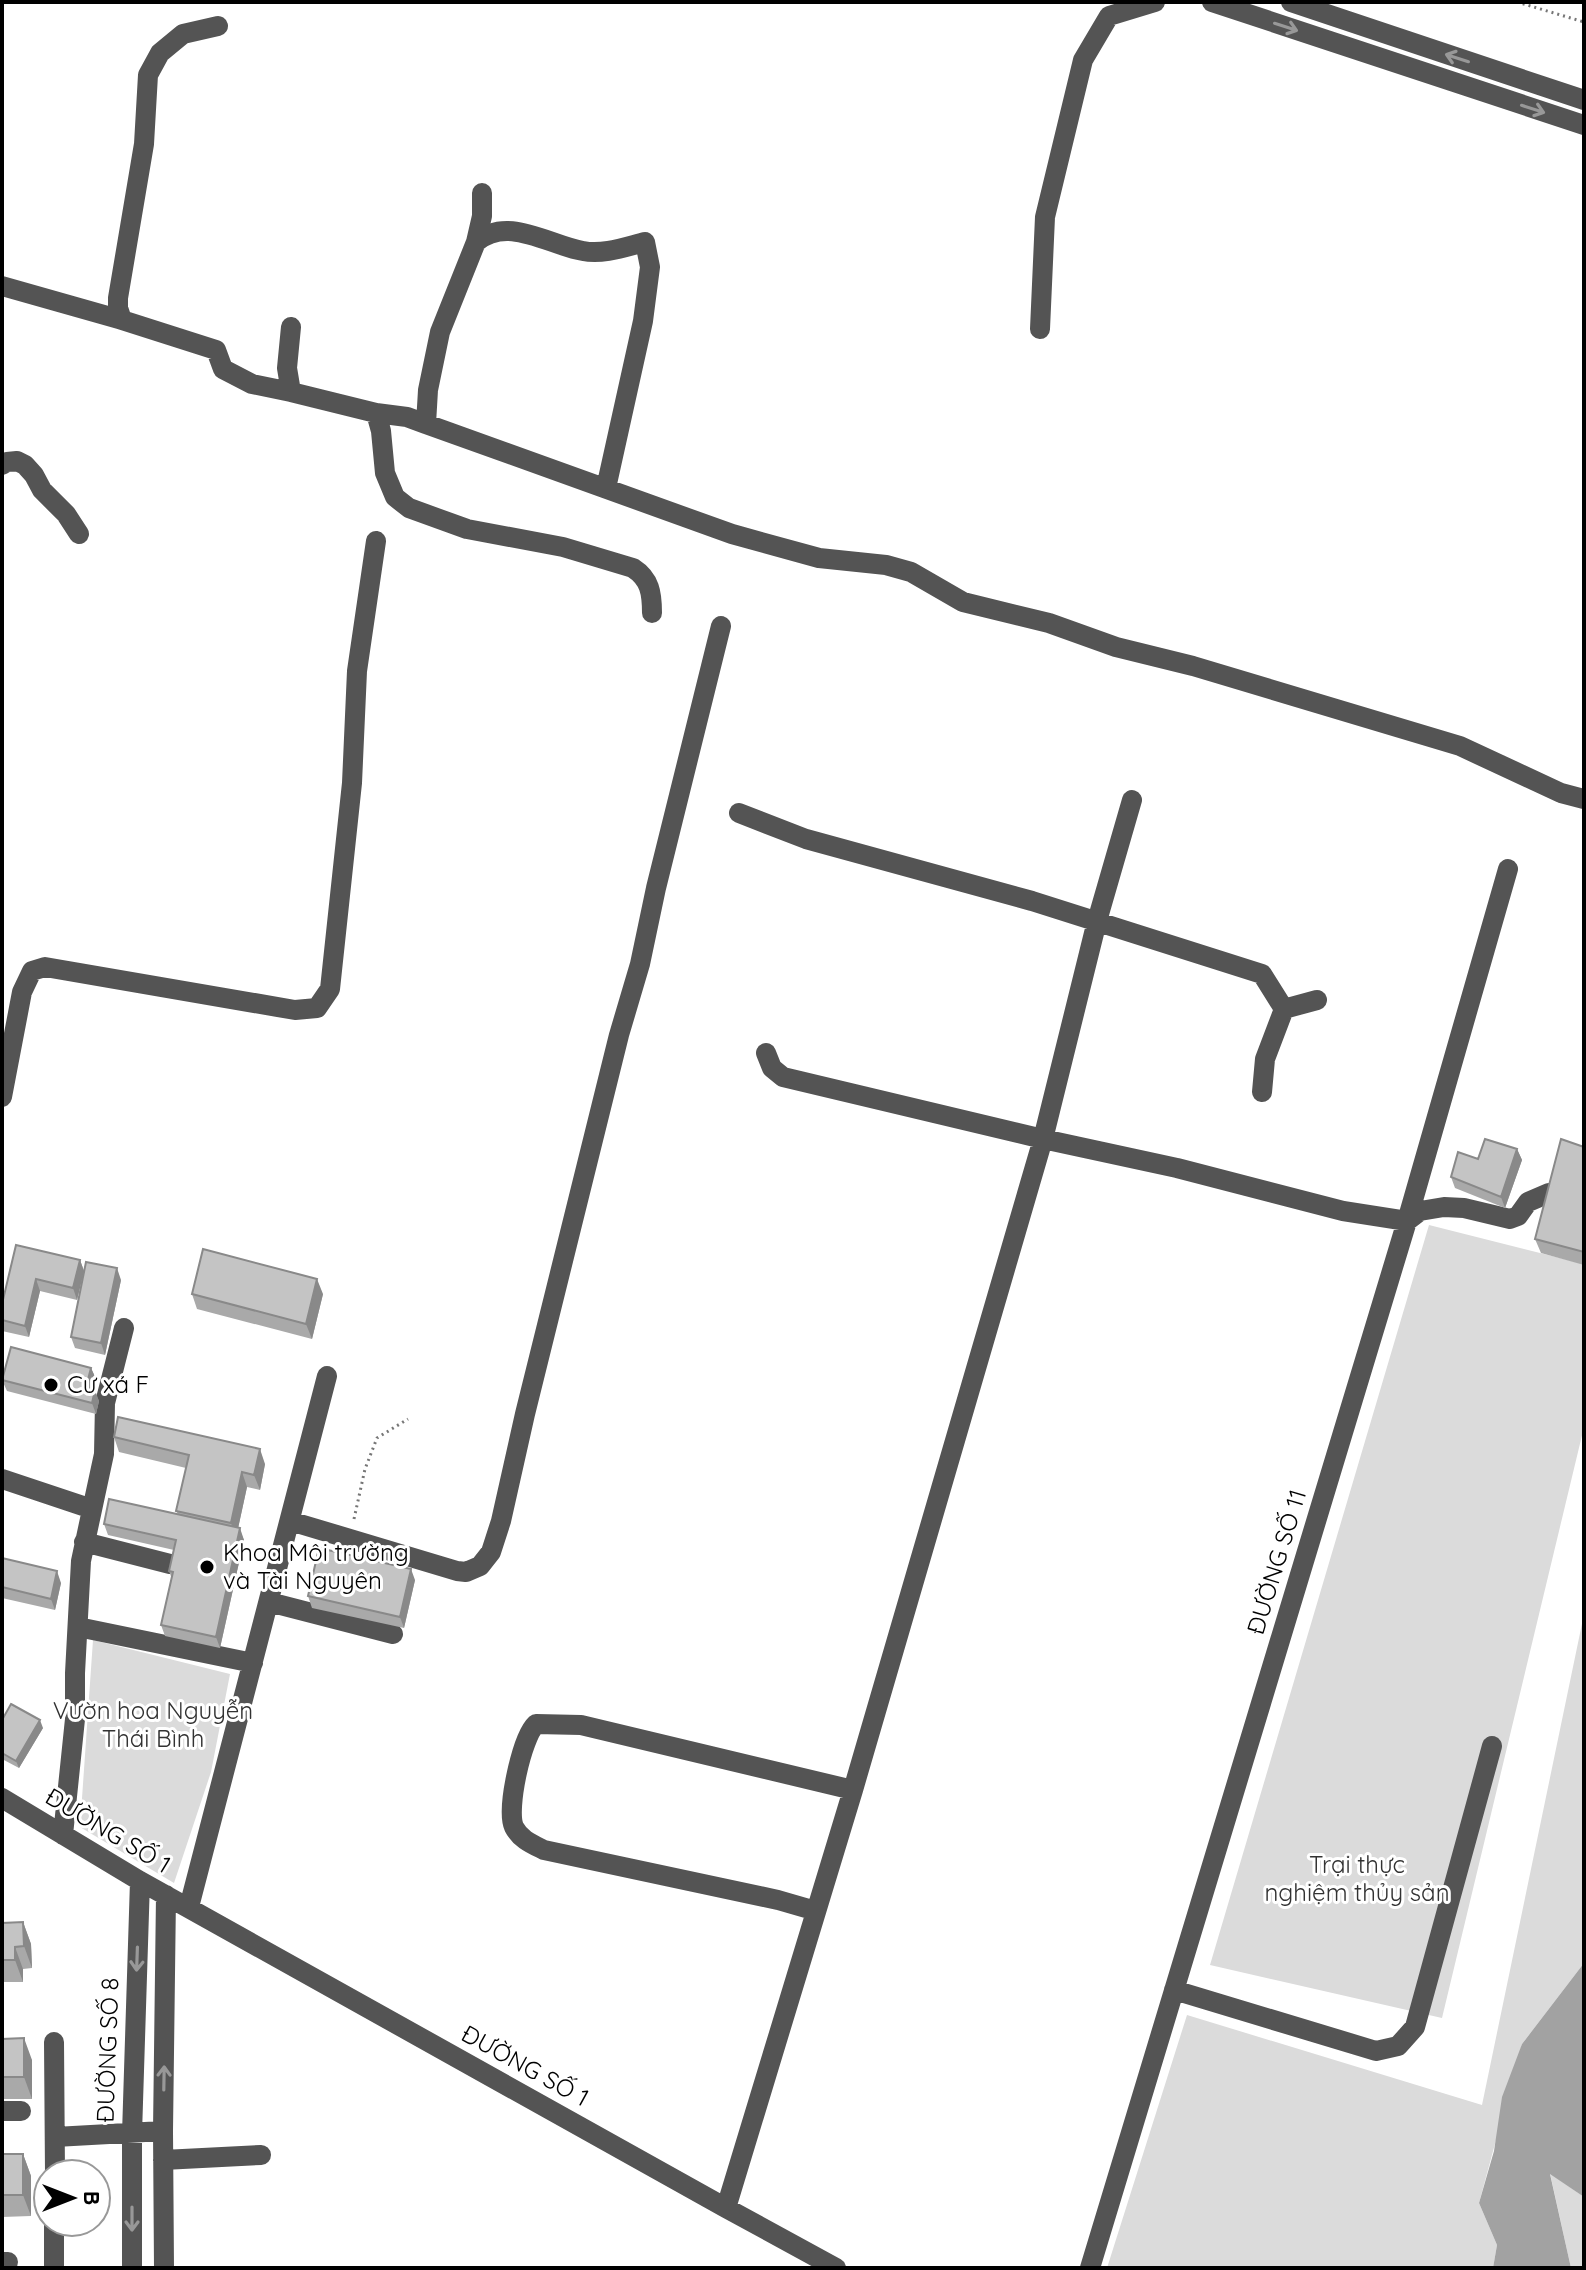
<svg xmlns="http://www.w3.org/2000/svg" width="1586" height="2270" font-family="Quicksand,sans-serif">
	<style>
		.green { fill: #dbdbdb }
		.water { fill: #a2a2a2 }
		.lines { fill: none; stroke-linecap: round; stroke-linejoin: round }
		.path { stroke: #767676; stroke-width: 3; stroke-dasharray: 2 4; stroke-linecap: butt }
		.minor { stroke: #545454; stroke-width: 20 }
		.wall { fill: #a9a9a9 }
		.shaded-wall { fill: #898989 }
		.building { fill: #c4c4c4; stroke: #898989; stroke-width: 2 }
		.oneway { stroke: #989898 }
		.poi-dot { fill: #000; stroke: #fff; stroke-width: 3 }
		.labels { text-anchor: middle; stroke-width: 6; stroke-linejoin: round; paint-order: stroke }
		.poi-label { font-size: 24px; fill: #000; stroke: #fff; text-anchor: start }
		.street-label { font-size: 24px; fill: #000; stroke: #fff }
		.park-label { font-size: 24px; fill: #323232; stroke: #fff }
	</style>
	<rect width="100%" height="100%" fill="#fff"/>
	<!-- green -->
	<path class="green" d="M 1429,1225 L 1584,1264 L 1584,1427 L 1442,2018 L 1210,1965 Z
		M 1584,1614 L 1584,1963 L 1522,2044 L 1479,2203 L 1497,2245 L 1493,2268 L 1107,2268 L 1187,2015 L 1482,2105 Z
		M 93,1640 L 230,1674 L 211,1772 L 174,1883 L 80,1827 Z
		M 1550,2173 L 1584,2197 L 1584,2268 L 1571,2268 Z"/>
	<!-- water -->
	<path class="water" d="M 1584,1963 L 1584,2197 L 1550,2174 L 1571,2268 L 1493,2268 L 1497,2245 L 1479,2203 L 1494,2151 L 1502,2097 L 1522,2044 Z"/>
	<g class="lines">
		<!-- path -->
		<path class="path" d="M 1517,2 L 1584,22
			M 354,1519 L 365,1469 L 377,1438 L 408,1419"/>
		<!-- minor -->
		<path class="minor" d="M 1212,2 L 1584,125
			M 1291,2 L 1584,100
			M 218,26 L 183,34 L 160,53 L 148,75 L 144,144 L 118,298 L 118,308 L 122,320 L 216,350 L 223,369 L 252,384 L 291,392
			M 476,242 L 482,216 L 482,193
			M 2,286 L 122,320
			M 291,327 L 287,368 L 291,392 L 376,413 L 407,417 L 426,424 L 428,390 L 440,332 L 476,242 C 508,215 548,245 583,251 C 603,255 625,247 645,242 L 650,267 L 643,321 L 606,488
			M 1040,329 L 1045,217 L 1083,60 L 1109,16 L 1155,2
			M 376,413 L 381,431 L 385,473 L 395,497 L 409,508 L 467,529 L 563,547 L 633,568 C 650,579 652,593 652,613
			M 426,424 L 732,534 L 819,558 L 886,565 L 911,572 L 963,602 L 1049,623 L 1116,647 L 1193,666 L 1460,746 L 1561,793 L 1584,799
			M 2,465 L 7,462 L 17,461 L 25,465 L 34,475 L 42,490 L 66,514 L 79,534
			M 739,813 L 806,839 L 1032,901 L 1262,974 L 1284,1009 L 1317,1000
			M 766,1053 L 772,1068 L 783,1077 L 1043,1139 L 1177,1168 L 1343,1211 L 1407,1221 L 1420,1211 L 1444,1207 L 1464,1208 L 1510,1219 L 1518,1216 L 1528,1202 L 1549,1193
			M 1262,1092 L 1265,1059 L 1284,1009
			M 2,1097 L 22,992 L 32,971 L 45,967 L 295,1010 L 317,1008 L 330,989 L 352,783 L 357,671 L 376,541
			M 2,1479 L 92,1509
			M 290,1521 L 457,1571 L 466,1572 L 480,1566 L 491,1552 L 501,1521 L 525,1414 L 619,1035 L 640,964 L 656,888 L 721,626
			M 84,1542 L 170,1564
			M 269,1602 L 393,1634
			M 78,1627 L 253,1663
			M 2,1798 L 140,1881 L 726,2208 L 836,2268
			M 63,1835 L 75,1719 L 75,1673 L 81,1561 L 104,1454 L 105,1403 L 124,1328
			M 189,1907 L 327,1376
			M 816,1911 L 778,1900 L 544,1850 C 532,1844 520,1839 514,1827 C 506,1809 522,1737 536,1724 L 581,1725 L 853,1790
			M 1174,1990 L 1376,2051 L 1398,2046 L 1415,2027 L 1492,1746
			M 54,2042 L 55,2174
			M 2,2111 L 21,2111
			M 55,2137 L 163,2131
			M 163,2160 L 261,2155
			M 726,2208 L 853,1790 L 1043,1139 L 1097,921 L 1132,800
			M 2,2262 L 8,2262
			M 54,2268 L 54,2222
			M 132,2268 L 132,2134 L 140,1881
			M 164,2268 L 163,2131 L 166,1895
			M 1090,2268 L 1407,1221 L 1508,869"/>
	</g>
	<!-- wall -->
	<path class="wall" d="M 1584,1147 L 1584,1265 L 1541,1253 L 1535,1239 Z
		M 1517,1149 L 1522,1160 L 1505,1208 L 1455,1188 L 1451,1177 L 1478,1159 Z
		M 16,1245 L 80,1260 L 84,1271 L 77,1300 L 40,1291 L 29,1337 L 2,1331 L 2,1304 Z
		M 121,1280 L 105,1355 L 75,1348 L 71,1337 Z
		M 192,1294 L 323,1294 L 312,1339 L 197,1309 Z
		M 91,1368 L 96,1379 L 93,1389 L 99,1401 L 96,1414 L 7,1391 L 2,1380 Z
		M 114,1437 L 265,1464 L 260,1490 L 247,1487 L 238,1528 L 244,1540 L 220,1648 L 165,1636 L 161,1625 L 172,1579 L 169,1571 L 174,1550 L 108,1535 L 104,1524 L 178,1514 L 176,1511 L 186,1468 L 119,1452 Z
		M 2,1558 L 61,1583 L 55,1610 L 2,1598 Z
		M 415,1580 L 404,1628 L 312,1608 L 308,1596 Z
		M 2,1720 L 43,1728 L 19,1768 L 2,1759 Z
		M 23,1922 L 31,1944 L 32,1968 L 23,1969 L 23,1982 L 2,1982 L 2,1923 Z
		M 2,2039 L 32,2060 L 32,2099 L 2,2099 Z
		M 2,2154 L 23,2154 L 31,2176 L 31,2216 L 2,2217 Z"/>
	<!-- shaded-wall -->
	<path class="shaded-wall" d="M 1517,1149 L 1522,1160 L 1505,1208 L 1501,1197 Z
		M 80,1260 L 84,1271 L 77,1300 L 73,1288 Z
		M 117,1268 L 121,1280 L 105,1355 L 101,1343 Z
		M 36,1279 L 40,1291 L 29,1337 L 25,1326 Z
		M 317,1279 L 323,1294 L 312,1339 L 306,1324 Z
		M 91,1368 L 96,1379 L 91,1398 L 86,1387 Z
		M 95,1390 L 99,1401 L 96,1414 L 92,1403 Z
		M 260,1449 L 265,1464 L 260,1490 L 254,1475 Z
		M 242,1472 L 247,1487 L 236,1538 L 231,1523 Z
		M 240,1528 L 244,1540 L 220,1648 L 216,1637 Z
		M 411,1569 L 415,1580 L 404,1628 L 400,1617 Z
		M 57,1571 L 61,1583 L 55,1610 L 51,1599 Z
		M 40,1720 L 43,1728 L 19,1768 L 16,1761 Z
		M 23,1922 L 31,1944 L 32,1968 L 24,1946 Z
		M 15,1947 L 23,1969 L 23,1982 L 15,1960 Z
		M 24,2038 L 32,2060 L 32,2099 L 24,2077 Z
		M 23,2154 L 31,2176 L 31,2216 L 23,2195 Z"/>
	<!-- building -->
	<path class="building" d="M 1485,1139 L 1517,1149 L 1501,1197 L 1451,1177 L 1458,1152 L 1478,1159 Z
		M 1561,1139 L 1584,1147 L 1584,1252 L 1535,1239 Z
		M 16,1245 L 80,1260 L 73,1288 L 36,1279 L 25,1326 L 2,1320 L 2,1304 Z
		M 203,1249 L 317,1279 L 306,1324 L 192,1294 Z
		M 86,1262 L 117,1268 L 101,1343 L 71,1337 Z
		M 11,1347 L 91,1368 L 86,1387 L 95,1390 L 92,1403 L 2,1380 Z
		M 118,1417 L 260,1449 L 254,1475 L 242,1472 L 231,1523 L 176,1511 L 189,1455 L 114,1437 Z
		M 109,1499 L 240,1528 L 216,1637 L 161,1625 L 173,1572 L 169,1571 L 176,1540 L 104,1524 Z
		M 319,1548 L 411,1569 L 400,1617 L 308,1596 Z
		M 2,1558 L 57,1571 L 51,1599 L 2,1587 Z
		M 11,1704 L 40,1720 L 16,1761 L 2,1753 L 2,1720 Z
		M 23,1922 L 24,1946 L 15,1947 L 15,1960 L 2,1960 L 2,1923 Z
		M 24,2038 L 24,2077 L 2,2077 L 2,2039 Z
		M 2,2154 L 23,2154 L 23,2195 L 2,2195 Z"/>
	<!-- one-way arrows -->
	<defs><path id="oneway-shaft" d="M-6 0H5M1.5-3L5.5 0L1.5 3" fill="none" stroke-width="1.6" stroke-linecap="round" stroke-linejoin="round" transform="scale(2)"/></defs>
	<g class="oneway">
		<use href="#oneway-shaft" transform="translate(1286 27) rotate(18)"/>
		<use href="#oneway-shaft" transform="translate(1457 58) rotate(-162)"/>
		<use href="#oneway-shaft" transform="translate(1533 109) rotate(18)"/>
		<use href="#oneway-shaft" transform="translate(137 1959) rotate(92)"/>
		<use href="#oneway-shaft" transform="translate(164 2078) rotate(-89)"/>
		<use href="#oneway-shaft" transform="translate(132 2219) rotate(90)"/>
	</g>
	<!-- markers -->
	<g class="poi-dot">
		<circle cx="51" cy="1385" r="8"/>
		<circle cx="207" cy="1567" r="8"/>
	</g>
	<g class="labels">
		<!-- poi labels -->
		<g class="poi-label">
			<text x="67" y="1393">Cư xá F</text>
			<text x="223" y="1561">Khoa Môi trường<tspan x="223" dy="28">và Tài Nguyên</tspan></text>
		</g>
		<!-- street labels -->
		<g class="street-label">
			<text transform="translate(1277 1562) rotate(-73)" y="8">ĐƯỜNG SỐ 11</text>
			<text transform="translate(108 1831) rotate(31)" y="8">ĐƯỜNG SỐ 1</text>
			<text transform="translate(108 2050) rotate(-88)" y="8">ĐƯỜNG SỐ 8</text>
			<text transform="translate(525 2066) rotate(29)" y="8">ĐƯỜNG SỐ 1</text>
		</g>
		<!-- park labels -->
		<g class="park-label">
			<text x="153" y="1719">Vườn hoa Nguyễn<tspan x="153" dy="28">Thái Bình</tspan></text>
			<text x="1357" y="1873">Trại thực<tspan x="1357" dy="28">nghiệm thủy sản</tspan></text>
		</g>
	</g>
	<!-- border -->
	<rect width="1586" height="2270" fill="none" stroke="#000000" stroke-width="8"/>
	<!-- north arrow -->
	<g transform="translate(72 2198) rotate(90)"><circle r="38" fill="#ffffff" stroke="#999999" stroke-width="2"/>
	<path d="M0-6L14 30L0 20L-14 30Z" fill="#000000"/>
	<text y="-12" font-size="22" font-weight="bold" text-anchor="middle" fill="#000000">B</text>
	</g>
</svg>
